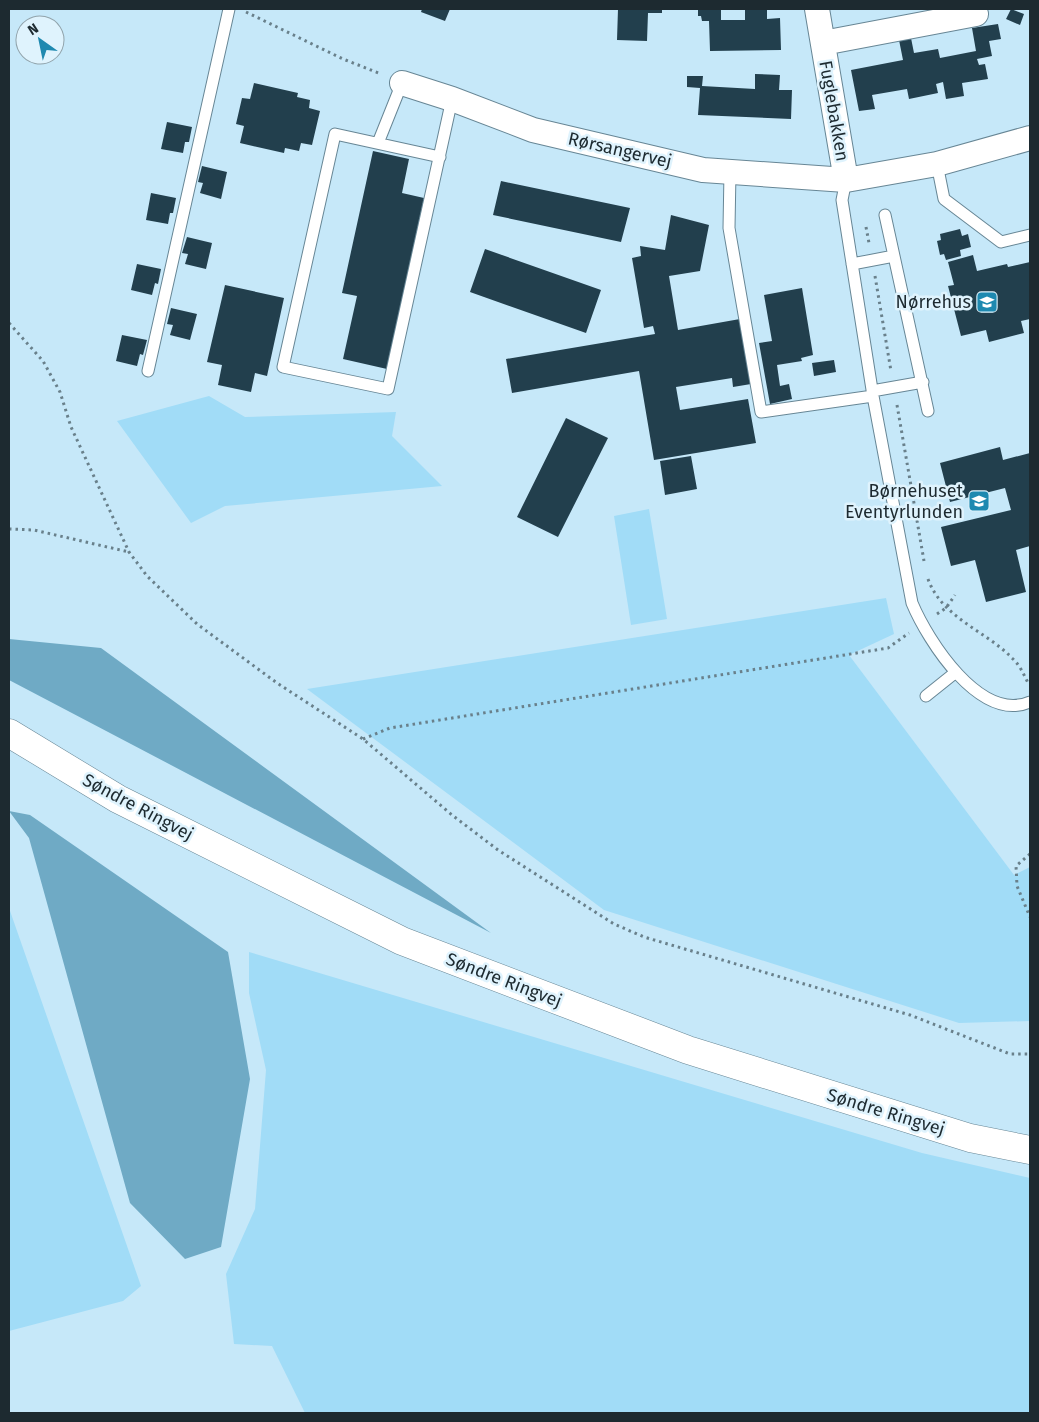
<svg xmlns="http://www.w3.org/2000/svg" width="1039" height="1422" font-family="'Fira Sans',sans-serif">
	<style>
		.green { fill: #a1dcf7 }
		.water { fill: #6faac5 }
		.building { fill: #223f4d }
		.lines { fill: none; stroke-linecap: round; stroke-linejoin: round }
		.service-casing { stroke: #678695; stroke-width: 13 }
		.minor-casing { stroke: #678695; stroke-width: 26 }
		.primary-casing { stroke: #678695; stroke-width: 29 }
		.path { stroke: #69808b; stroke-width: 3; stroke-dasharray: 2.5 4; stroke-linecap: butt }
		.service { stroke: #fff; stroke-width: 11 }
		.minor { stroke: #fff; stroke-width: 24 }
		.primary { stroke: #fff; stroke-width: 28 }
		.labels { text-anchor: middle; stroke-width: 5; stroke-linejoin: round; paint-order: stroke }
		.street-label { font-size: 18px; fill: #1d2a30; stroke: #dff3fd }
		.poi-label { font-size: 18px; fill: #1d2a30; stroke: #dff3fd; text-anchor: end }
	</style>
	<rect width="100%" height="100%" fill="#c6e8f9"/>
	<!-- green -->
	<path class="green" d="M 209,396 L 245,417 L 396,412 L 392,436 L 442,486 L 225,506 L 191,523 L 117,421 Z
		M 649,509 L 667,619 L 631,625 L 614,516 Z
		M 886,598 L 894,634 L 849,655 L 1014,875 L 1030,867 L 1030,1021 L 959,1023 L 604,910 L 307,689 Z
		M 9,908 L 141,1286 L 123,1301 L 9,1331 Z
		M 249,952 L 922,1153 L 1030,1178 L 1030,1413 L 305,1413 L 272,1346 L 234,1344 L 226,1274 L 255,1209 L 266,1070 L 249,993 Z"/>
	<!-- water -->
	<path class="water" d="M 9,639 L 101,648 L 491,933 L 9,680 Z
		M 9,811 L 30,815 L 228,952 L 250,1079 L 221,1247 L 185,1259 L 130,1203 L 29,838 Z"/>
	<!-- building -->
	<path class="building" d="M 422,9 L 450,9 L 445,21 L 421,12 Z
		M 618,9 L 662,9 L 662,13 L 648,13 L 647,41 L 617,40 Z
		M 698,9 L 721,9 L 721,20 L 745,20 L 745,9 L 767,9 L 767,19 L 780,18 L 781,50 L 710,51 L 709,21 L 702,21 L 701,16 L 698,16 Z
		M 1011,9 L 1024,14 L 1020,25 L 1006,19 Z
		M 998,24 L 1001,39 L 989,41 L 992,56 L 977,59 L 979,65 L 985,64 L 988,79 L 962,83 L 964,96 L 946,99 L 943,82 L 936,84 L 938,93 L 909,99 L 907,89 L 872,95 L 875,109 L 859,111 L 851,70 L 903,60 L 899,40 L 911,38 L 914,53 L 938,49 L 940,58 L 976,51 L 972,28 Z
		M 755,74 L 780,75 L 779,90 L 792,90 L 791,119 L 698,115 L 700,88 L 687,87 L 687,76 L 703,76 L 702,86 L 755,89 Z
		M 254,83 L 298,93 L 297,97 L 310,100 L 309,108 L 320,111 L 312,145 L 301,143 L 299,151 L 285,148 L 284,153 L 240,143 L 244,126 L 236,124 L 242,98 L 250,99 Z
		M 167,122 L 192,127 L 189,142 L 185,142 L 183,153 L 161,149 Z
		M 373,151 L 409,159 L 402,193 L 424,198 L 387,369 L 343,359 L 357,296 L 342,293 Z
		M 202,166 L 227,172 L 221,199 L 200,193 L 203,183 L 198,182 Z
		M 501,181 L 630,208 L 621,242 L 493,215 Z
		M 151,193 L 176,198 L 173,213 L 170,213 L 168,224 L 146,220 Z
		M 671,215 L 709,225 L 700,271 L 669,276 L 678,330 L 740,319 L 751,384 L 733,387 L 732,378 L 676,387 L 680,410 L 748,399 L 756,443 L 654,460 L 639,371 L 512,393 L 506,359 L 655,334 L 653,326 L 644,328 L 632,258 L 641,256 L 640,246 L 665,250 Z
		M 960,229 L 962,236 L 968,234 L 971,247 L 960,250 L 961,256 L 946,260 L 944,254 L 940,255 L 937,241 L 941,240 L 940,234 Z
		M 187,237 L 212,243 L 206,269 L 185,264 L 188,254 L 182,253 Z
		M 485,249 L 601,290 L 586,333 L 470,292 Z
		M 973,255 L 977,271 L 1007,264 L 1008,267 L 1030,262 L 1030,319 L 1021,321 L 1024,333 L 989,342 L 986,330 L 961,336 L 948,286 L 954,285 L 948,262 Z
		M 137,264 L 161,269 L 158,284 L 155,283 L 152,295 L 131,290 Z
		M 225,285 L 284,298 L 267,376 L 255,373 L 251,392 L 218,385 L 222,365 L 207,362 Z
		M 802,288 L 813,355 L 801,358 L 802,361 L 777,365 L 780,386 L 789,384 L 792,399 L 770,404 L 759,343 L 772,341 L 764,295 Z
		M 171,308 L 197,314 L 190,340 L 170,335 L 173,325 L 167,324 Z
		M 122,335 L 147,340 L 143,355 L 140,354 L 137,366 L 116,361 Z
		M 834,360 L 836,372 L 814,376 L 812,363 Z
		M 566,418 L 608,438 L 558,537 L 517,517 Z
		M 1000,447 L 1003,460 L 1030,453 L 1030,546 L 1016,550 L 1026,592 L 986,602 L 975,560 L 951,566 L 941,527 L 1011,510 L 1005,488 L 950,502 L 940,463 Z
		M 691,456 L 697,489 L 665,495 L 660,461 Z"/>
	<g class="lines">
		<!-- service casing -->
		<g class="service-casing">
			<path id="service" d="M 378,143 L 402,83
				M 440,157 L 335,134 L 283,367 L 388,389 L 452,99
				M 937,164 L 944,199 L 1001,242 L 1030,235
				M 730,172 L 729,228 L 761,412 L 873,396
				M 846,180 L 842,200 L 873,396 L 912,603 C 928,641 980,723 1030,702
				M 885,215 L 928,411
				M 852,264 L 894,256
				M 148,371 L 229,9
				M 872,391 L 923,382
				M 926,696 L 956,672"/>
		</g>
		<!-- minor casing -->
		<g class="minor-casing">
			<path id="minor" d="M 817,9 L 846,180
				M 823,43 L 976,14
				M 402,83 L 452,99 L 533,130 L 703,170 L 846,180 L 937,164 L 1030,138"/>
		</g>
		<!-- primary casing -->
		<g class="primary-casing">
			<path id="primary" d="M 9,733 L 118,799 L 402,941 L 688,1050 L 970,1138 L 1030,1150"/>
		</g>
		<!-- path -->
		<path class="path" d="M 246,12 L 343,59 L 381,74
			M 866,227 L 869,243
			M 875,276 L 891,371
			M 9,323 L 43,361 L 60,392 L 71,427 L 129,552 L 147,576 L 197,624 L 277,683 L 363,739 L 452,815 L 498,850 L 614,924 L 644,937 L 910,1015 L 1010,1054 L 1030,1054
			M 897,405 L 924,561
			M 9,529 L 34,530 L 129,552
			M 928,579 C 942,618 986,631 1012,658 C 1020,665 1024,675 1029,685
			M 937,614 L 946,608 L 955,595
			M 363,739 L 390,728 L 888,648 L 909,633
			M 1030,854 L 1016,866 L 1017,886 L 1030,917"/>
		<!-- service -->
		<use href="#service" class="service"/>
		<!-- minor -->
		<use href="#minor" class="minor"/>
		<!-- primary -->
		<use href="#primary" class="primary"/>
	</g>
	<!-- icons -->
	<defs>
		<g id="school-square" transform="scale(1.125)"><rect x="-9" y="-9" width="18" height="18" rx="4" fill="#1e89b0" stroke="#dff3fd"/><path d="M0-5L7-2L0 1L-7-2ZM-4 1L0 2.5L4 1V4Q0 6-4 4Z" fill="#fff"/></g>
	</defs>
	<g fill-rule="evenodd">
		<use href="#school-square" x="987" y="302"/>
		<use href="#school-square" x="979" y="501"/>
	</g>
	<g class="labels">
		<!-- street labels -->
		<g class="street-label">
			<text transform="translate(834 111) rotate(80)" y="6">Fuglebakken</text>
			<text transform="translate(620 150) rotate(13)" y="6">Rørsangervej</text>
			<text transform="translate(138 807) rotate(28)" y="6">Søndre Ringvej</text>
			<text transform="translate(504 980) rotate(21)" y="6">Søndre Ringvej</text>
			<text transform="translate(886 1112) rotate(17)" y="6">Søndre Ringvej</text>
		</g>
		<!-- poi labels -->
		<g class="poi-label">
			<text x="971" y="308">Nørrehus</text>
			<text x="963" y="497">Børnehuset<tspan x="963" dy="21">Eventyrlunden</tspan></text>
		</g>
	</g>
	<!-- border -->
	<rect width="1039" height="1422" fill="none" stroke="#1d2a30" stroke-width="20"/>
	<!-- north arrow -->
	<g transform="translate(40 40) rotate(327)"><circle r="24" fill="#dff3fd" stroke="#91a3ab"/>
	<path d="M0-4L9 19L0 12L-9 19Z" fill="#1e89b0"/>
	<text y="-8" font-size="14" font-weight="bold" text-anchor="middle" fill="#1d2a30">N</text>
	</g>
</svg>
